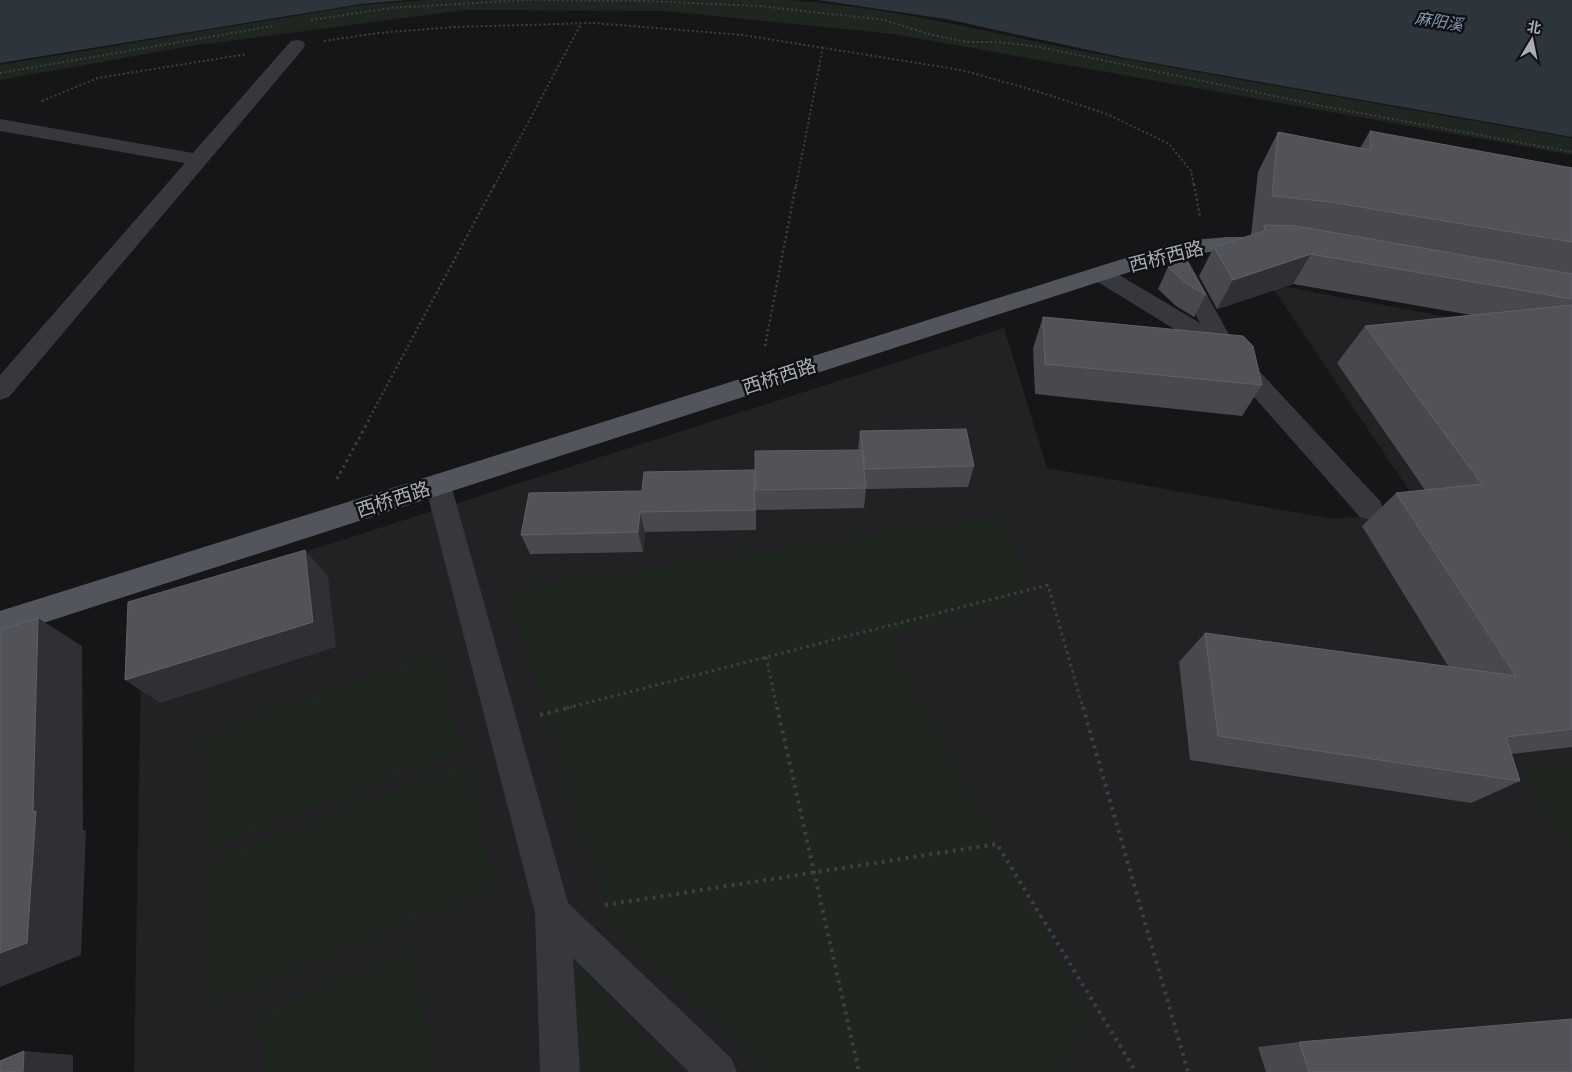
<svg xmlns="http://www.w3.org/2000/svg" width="1572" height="1072" font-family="'PT Sans Narrow','Noto Sans SC',sans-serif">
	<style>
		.built { fill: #222225 }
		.green { fill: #1e261f }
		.water { fill: #2c353c }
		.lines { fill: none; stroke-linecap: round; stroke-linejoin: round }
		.path-far3 { stroke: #3d3f44; stroke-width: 2; stroke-dasharray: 2 2.5; stroke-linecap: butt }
		.path-far2 { stroke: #3d3f44; stroke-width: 2.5; stroke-dasharray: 2 3; stroke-linecap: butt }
		.path-far1 { stroke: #3d3f44; stroke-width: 3; stroke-dasharray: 2.5 4; stroke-linecap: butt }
		.path { stroke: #3d3f44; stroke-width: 4; stroke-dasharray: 3 5; stroke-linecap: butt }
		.minor { fill: #37383d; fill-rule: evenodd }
		.major { fill: #53555c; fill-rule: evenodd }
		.wall { fill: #47494d }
		.shaded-wall { fill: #2f3033 }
		.building { fill: #525359; stroke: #5f6168 }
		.labels { text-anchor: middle; stroke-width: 5; stroke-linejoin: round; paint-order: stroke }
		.far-water-label { font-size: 16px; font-style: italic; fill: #7f9bb3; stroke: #111113 }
		.street-label { font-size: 19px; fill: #a8adb8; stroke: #111113 }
	</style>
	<rect width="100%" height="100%" fill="#161618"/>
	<!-- built -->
	<path class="built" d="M 1270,284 L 1545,335 L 1572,352 L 1572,1072 L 134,1072 L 142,604 L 1004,328 L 1047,468 L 1334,519 L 1423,511 Z"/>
	<!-- green -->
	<path class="green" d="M 428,0 L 787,0 C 898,7 1005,37 1114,57 C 1266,85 1419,111 1572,138 L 1572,155 L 893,34 L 665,11 L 465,10 L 191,46 L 0,80 L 0,65 L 360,5 Z
		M 1003,516 L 1033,596 L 886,637 L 1089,1014 L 1061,1072 L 772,1072 L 614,928 L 507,591 Z
		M 439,651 L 461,751 L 209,848 L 202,737 Z
		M 467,762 L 495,885 L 212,1005 L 204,864 Z
		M 1572,767 L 1572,854 L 1522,774 Z
		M 413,951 L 434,1072 L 264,1072 L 260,1015 Z
		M 573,963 L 678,1072 L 581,1072 Z"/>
	<!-- water -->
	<path class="water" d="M 0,0 L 407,0 L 361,4 L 0,63 Z
		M 818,0 L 1572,0 L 1572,137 L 1125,58 L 946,19 Z"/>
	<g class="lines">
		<!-- path-far3 -->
		<path class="path-far3" d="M 311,20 L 391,8 L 526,0 L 647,1 L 759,6 L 884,20 L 932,35 L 968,42 L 997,42 L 1040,47 L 1322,106 L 1572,152
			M 324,41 L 378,33 L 455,27 L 594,23 L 743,35 L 961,70 L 1033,90 L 1107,114 L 1169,144 L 1191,171 L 1194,186
			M 0,73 L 273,26
			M 42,101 L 98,78 L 247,54
			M 494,186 L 581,24
			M 796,186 L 823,47"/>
		<!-- path-far2 -->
		<path class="path-far2" d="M 1194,184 L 1200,217
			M 765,346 L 796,184
			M 370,417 L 495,184"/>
		<!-- path-far1 -->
		<path class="path-far1" d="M 337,479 L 371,416
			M 766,657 L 777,708
			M 567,708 L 1048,585 L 1083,708"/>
		<!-- path -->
		<path class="path" d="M 777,707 L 859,1072
			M 1083,707 L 1188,1072
			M 540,715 L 572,707
			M 605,905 L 997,844 L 1136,1072"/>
		<!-- minor -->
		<path class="minor" d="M 297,40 L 303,41 L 305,45 L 303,49 L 9,397 L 0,400 L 0,375 L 185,163 L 0,131 L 0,119 L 193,153 L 291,41 Z
			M 1172,244 L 1180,246 L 1183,251 L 1234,344 L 1380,501 L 1383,509 L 1380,517 L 1370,520 L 1360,517 L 1218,356 L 1093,279 L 1090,274 L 1093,269 L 1101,267 L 1109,269 L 1200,323 L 1161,251 L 1164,246 Z
			M 438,475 L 447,478 L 451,485 L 568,903 L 731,1058 L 737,1072 L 689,1072 L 573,958 L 580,1072 L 540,1072 L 535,913 L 425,485 L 429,478 Z"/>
		<!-- major -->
		<path class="major" d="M 1227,237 L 1249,237 L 1267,240 L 1271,245 L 1267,250 L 1260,252 L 1216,251 L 1176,257 L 0,637 L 0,611 L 1164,246 L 1193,240 Z"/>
	</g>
	<!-- wall -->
	<path class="wall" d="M 1370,131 L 1572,168 L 1572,747 L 1512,754 L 1520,781 L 1471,803 L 1190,760 L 1179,662 L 1205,633 L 1448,666 L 1362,526 L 1396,493 L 1425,490 L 1337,363 L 1365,326 L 1471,315 L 1293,284 L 1217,309 L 1199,276 L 1214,247 L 1251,235 L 1258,172 L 1278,132 L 1360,148 Z
		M 1168,267 L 1206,295 L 1194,317 L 1176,306 L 1158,289 Z
		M 1043,317 L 1262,385 L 1242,416 L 1035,394 L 1033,348 Z
		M 860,431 L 974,466 L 968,487 L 866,489 L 864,508 L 756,510 L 756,530 L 645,532 L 643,552 L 530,554 L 521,535 L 642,491 L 754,470 L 858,450 Z
		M 1299,1042 L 1572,1072 L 1266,1072 L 1258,1047 Z"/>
	<!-- shaded-wall -->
	<path class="shaded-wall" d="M 1311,254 L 1293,284 L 1217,309 L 1233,280 Z
		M 640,512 L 645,532 L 643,552 L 638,532 Z
		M 305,550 L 328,576 L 336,647 L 160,703 L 125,680 Z
		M 38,618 L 82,646 L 83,830 L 86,831 L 81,955 L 0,987 L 0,953 L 33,812 Z
		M 24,1051 L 73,1055 L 73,1072 L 23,1072 Z"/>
	<!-- building -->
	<path class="building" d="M 1370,131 L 1572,168 L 1572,242 L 1330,202 L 1272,196 L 1278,132 L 1370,150 Z
		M 1265,225 L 1296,226 L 1572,274 L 1572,299 L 1311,254 L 1233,280 L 1214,247 L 1264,231 Z
		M 1187,261 L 1206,295 L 1187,284 L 1168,267 Z
		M 1572,305 L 1572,729 L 1506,737 L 1520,781 L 1218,736 L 1205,633 L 1516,676 L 1396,493 L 1482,484 L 1365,326 Z
		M 1043,317 L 1243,336 L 1253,346 L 1262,385 L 1045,364 Z
		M 966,429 L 974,466 L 865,469 L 860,431 Z
		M 862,450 L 866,488 L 755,490 L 755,451 Z
		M 754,470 L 755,510 L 640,512 L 638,532 L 521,535 L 529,493 L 642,491 L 644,472 Z
		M 305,550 L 313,622 L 125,680 L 128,602 Z
		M 38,618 L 33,812 L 36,811 L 27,943 L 0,953 L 0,630 Z
		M 1572,1019 L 1572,1072 L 1309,1072 L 1299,1042 Z
		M 24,1051 L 23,1072 L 0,1072 L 0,1061 Z"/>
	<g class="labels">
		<!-- far-water labels -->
		<g class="far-water-label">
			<text transform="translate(1439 21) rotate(9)" y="6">麻阳溪</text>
		</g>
		<!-- street labels -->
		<g class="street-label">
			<text transform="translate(1166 256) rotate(-14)" y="7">西桥西路</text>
			<text transform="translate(779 376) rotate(-18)" y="7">西桥西路</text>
			<text transform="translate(393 499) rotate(-18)" y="7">西桥西路</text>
		</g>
	</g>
	<!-- north arrow -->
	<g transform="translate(1532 40) rotate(10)" stroke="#111113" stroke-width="4" paint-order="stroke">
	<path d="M0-4L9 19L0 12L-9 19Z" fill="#a8adb8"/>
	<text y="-8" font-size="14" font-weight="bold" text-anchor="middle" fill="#a8adb8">北</text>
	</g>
</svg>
